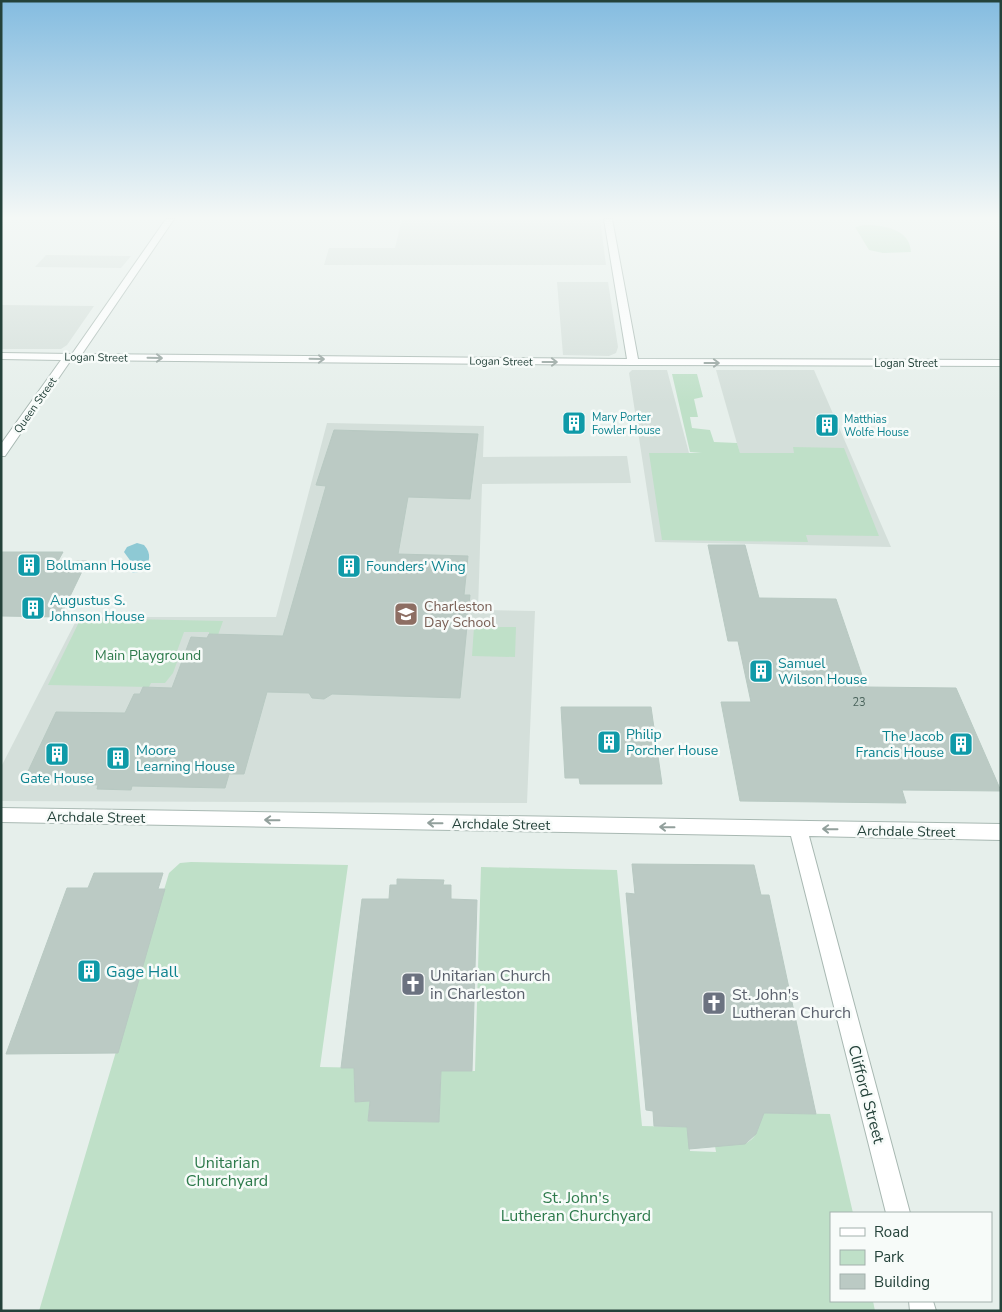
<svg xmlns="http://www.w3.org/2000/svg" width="1002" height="1312" font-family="'Nunito Sans',sans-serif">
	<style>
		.built { fill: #d4dfda }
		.green { fill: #bfe0c8 }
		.water { fill: #8ec9d4 }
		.building { fill: #bbcac4; stroke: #b8c9c2 }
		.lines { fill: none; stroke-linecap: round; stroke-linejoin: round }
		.street-casing { stroke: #a8b8b2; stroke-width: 2 }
		.street { fill: #fff; fill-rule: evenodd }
		.oneway { stroke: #92a09c }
		.labels { text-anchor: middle; stroke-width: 5; stroke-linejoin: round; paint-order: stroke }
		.far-street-label { font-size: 11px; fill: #24423a; stroke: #f7fbf9 }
		.far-culture-label { font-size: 11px; fill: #0d838f; stroke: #f7fbf9; text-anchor: start }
		.number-label { font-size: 11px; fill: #4a645c }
		.culture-label { font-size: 14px; fill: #0d838f; stroke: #f7fbf9; text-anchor: start }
		.education-label { font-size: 14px; fill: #785e54; stroke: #f7fbf9; text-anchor: start }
		.park-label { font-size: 14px; fill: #2d7a4b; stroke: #f7fbf9 }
		.street-label { font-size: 14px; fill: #24423a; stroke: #f7fbf9 }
		.near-culture-label { font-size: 16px; fill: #0d838f; stroke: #f7fbf9; text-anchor: start }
		.near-worship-label { font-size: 16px; fill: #5b616d; stroke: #f7fbf9; text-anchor: start }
		.near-street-label { font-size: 16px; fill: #24423a; stroke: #f7fbf9 }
		.near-park-label { font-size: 16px; fill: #2d7a4b; stroke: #f7fbf9 }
	</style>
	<rect width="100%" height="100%" fill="#e6efeb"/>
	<!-- built -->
	<path class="built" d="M 402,219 L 600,219 L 606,265 L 324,265 L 329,248 L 395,248 Z
		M 46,255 L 131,256 L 121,268 L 35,267 Z
		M 557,282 L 608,282 L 618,347 L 616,353 L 609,356 L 563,355 Z
		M 1,305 L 94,306 L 67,345 L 61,349 L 1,349 Z
		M 632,370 L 667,370 L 689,453 L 740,454 L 716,370 L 814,370 L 891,547 L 655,542 L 629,373 Z
		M 327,423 L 484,426 L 483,457 L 627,456 L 631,483 L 482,484 L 478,610 L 535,611 L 527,803 L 1,801 L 1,767 L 78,617 L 276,617 Z"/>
	<!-- green -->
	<path class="green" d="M 864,225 C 884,225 910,229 911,252 L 883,253 L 869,250 L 855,227 Z
		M 672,374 L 697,374 L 703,397 L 694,399 L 698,417 L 690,417 L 692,428 L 710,430 L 714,442 L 737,443 L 740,453 L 794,453 L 793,447 L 844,448 L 879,536 L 806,535 L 808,542 L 662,540 L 649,453 L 702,453 L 690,452 Z
		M 81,618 L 223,621 L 218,635 L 209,635 L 209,632 L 184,632 L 176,654 L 180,654 L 173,673 L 165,683 L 151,683 L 149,687 L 48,685 Z
		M 474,627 L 516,627 L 515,657 L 472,656 Z
		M 191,862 L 348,865 L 320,1067 L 373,1068 L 354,1079 L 355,1102 L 370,1101 L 368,1121 L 439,1122 L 441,1071 L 475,1071 L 481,867 L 617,870 L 642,1126 L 687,1127 L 690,1151 L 716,1152 L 712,1127 L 745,1144 C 758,1137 760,1127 758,1113 L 830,1114 L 853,1213 L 831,1213 L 831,1301 L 873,1301 L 875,1311 L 39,1311 L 169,873 L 180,863 Z"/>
	<!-- water -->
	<path class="water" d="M 137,543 L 144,545 C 152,554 150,562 143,571 L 133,573 L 130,571 L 130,568 L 126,568 L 127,564 L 132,563 L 124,552 L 127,547 Z"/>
	<!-- building -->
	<path class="building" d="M 334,430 L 478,434 L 470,499 L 408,497 L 398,554 L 468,556 L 464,595 L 470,595 L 460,698 L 332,694 L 324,699 L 312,698 L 309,693 L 267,692 L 244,774 L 229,774 L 225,788 L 132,786 L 131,790 L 97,789 L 98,785 L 82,784 L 23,782 L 56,712 L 125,713 L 134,694 L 140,694 L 143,687 L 172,688 L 191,637 L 207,638 L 209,634 L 283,636 L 326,486 L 316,485 Z
		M 708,545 L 745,545 L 759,598 L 836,599 L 866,687 L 956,688 L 1001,791 L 902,790 L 906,803 L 740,801 L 721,702 L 751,702 L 738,641 L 728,641 Z
		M 1,552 L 63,552 L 58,561 L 87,561 L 60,617 L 1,616 Z
		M 561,707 L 651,707 L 662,784 L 580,784 L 579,778 L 565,778 Z
		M 632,864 L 754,865 L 761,895 L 769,895 L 816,1114 L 764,1113 L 756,1134 L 745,1144 L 689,1149 L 687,1127 L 654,1126 L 653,1111 L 646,1110 L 626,893 L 635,894 Z
		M 94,873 L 163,873 L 158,889 L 165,889 L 118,1053 L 6,1054 L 67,888 L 88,888 Z
		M 397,879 L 444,880 L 443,885 L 451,885 L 451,899 L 477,900 L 472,1071 L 441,1071 L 439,1122 L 368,1121 L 370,1101 L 355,1102 L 354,1068 L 341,1068 L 362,899 L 389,899 L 390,885 L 397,885 Z"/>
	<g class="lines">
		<!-- street casing -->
		<g class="street-casing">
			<path id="street" d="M 166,219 L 174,219 L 82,354 L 627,359 L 604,219 L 612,219 L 638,359 L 1001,360 L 1001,366 L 633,365 L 71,360 L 5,456 L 1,456 L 1,444 L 61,360 L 1,359 L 1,353 L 72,354 Z
				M 1,808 L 1001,824 L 1001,840 L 809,836 L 910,1213 L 886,1213 L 791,836 L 1,822 Z
				M 909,1301 L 933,1301 L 936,1311 L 910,1311 Z"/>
		</g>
		<!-- street -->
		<use href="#street" class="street"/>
	</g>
	<!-- one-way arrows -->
	<defs><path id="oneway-shaft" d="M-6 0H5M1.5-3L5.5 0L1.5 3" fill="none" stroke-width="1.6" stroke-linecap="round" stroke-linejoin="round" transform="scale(1.25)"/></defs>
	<g class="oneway">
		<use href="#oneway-shaft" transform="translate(155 358) rotate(1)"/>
		<use href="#oneway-shaft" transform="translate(317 359) rotate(1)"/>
		<use href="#oneway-shaft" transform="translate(550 362)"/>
		<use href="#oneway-shaft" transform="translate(712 363)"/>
		<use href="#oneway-shaft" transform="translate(272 820) rotate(-179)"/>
		<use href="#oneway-shaft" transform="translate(435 823) rotate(-179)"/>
		<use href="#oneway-shaft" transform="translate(667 827) rotate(-179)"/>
		<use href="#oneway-shaft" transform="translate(830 829) rotate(-179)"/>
	</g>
	<!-- sky -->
	<linearGradient id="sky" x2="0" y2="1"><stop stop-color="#84bce0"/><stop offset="0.54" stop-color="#f4f8f6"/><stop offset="1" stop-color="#f4f8f6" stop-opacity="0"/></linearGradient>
	<rect width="1002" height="403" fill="url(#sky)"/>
	<!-- icons -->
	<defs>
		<g id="building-square" transform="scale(1.25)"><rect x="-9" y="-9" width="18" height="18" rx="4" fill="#0f9aa8" stroke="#f7fbf9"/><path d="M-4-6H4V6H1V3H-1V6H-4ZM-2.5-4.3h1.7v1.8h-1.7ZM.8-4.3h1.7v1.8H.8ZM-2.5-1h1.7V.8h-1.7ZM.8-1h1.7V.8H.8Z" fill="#fff"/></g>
		<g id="school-square" transform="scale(1.25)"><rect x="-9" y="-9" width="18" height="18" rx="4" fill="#8d6e63" stroke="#f7fbf9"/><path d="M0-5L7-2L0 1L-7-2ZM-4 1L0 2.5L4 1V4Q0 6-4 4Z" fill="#fff"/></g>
		<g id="church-square" transform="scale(1.25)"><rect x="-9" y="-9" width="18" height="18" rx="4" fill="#6b7280" stroke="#f7fbf9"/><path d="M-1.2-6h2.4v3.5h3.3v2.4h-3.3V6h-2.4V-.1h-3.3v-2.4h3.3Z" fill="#fff"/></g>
	</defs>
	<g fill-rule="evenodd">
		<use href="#building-square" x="574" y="423"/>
		<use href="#building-square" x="827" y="425"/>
		<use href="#building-square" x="29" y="565"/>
		<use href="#building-square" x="349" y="566"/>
		<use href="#building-square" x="33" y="608"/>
		<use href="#school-square" x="406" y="614"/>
		<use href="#building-square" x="761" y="671"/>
		<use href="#building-square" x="609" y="742"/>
		<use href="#building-square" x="961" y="744"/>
		<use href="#building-square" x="57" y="754"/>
		<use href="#building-square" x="118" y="758"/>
		<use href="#building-square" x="89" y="971"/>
		<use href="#church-square" x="413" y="984"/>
		<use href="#church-square" x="714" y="1003"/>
	</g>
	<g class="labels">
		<!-- far-street labels -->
		<g class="far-street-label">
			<text transform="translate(96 357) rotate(1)" y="4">Logan Street</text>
			<text transform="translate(501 361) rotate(1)" y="4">Logan Street</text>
			<text x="906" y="367">Logan Street</text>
			<text transform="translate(35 405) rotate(-55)" y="4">Queen Street</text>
		</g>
		<!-- far-culture labels -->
		<g class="far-culture-label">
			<text x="592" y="421">Mary Porter<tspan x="592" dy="13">Fowler House</tspan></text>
			<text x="844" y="423">Matthias<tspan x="844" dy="13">Wolfe House</tspan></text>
		</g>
		<!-- number labels -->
		<g class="number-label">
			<text x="859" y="706">23</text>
		</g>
		<!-- culture labels -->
		<g class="culture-label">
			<text x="46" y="570">Bollmann House</text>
			<text x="366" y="571">Founders' Wing</text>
			<text x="50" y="605">Augustus S.<tspan x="50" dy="16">Johnson House</tspan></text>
			<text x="778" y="668">Samuel<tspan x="778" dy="16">Wilson House</tspan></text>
			<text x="626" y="739">Philip<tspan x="626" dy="16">Porcher House</tspan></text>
			<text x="944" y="741" text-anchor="end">The Jacob<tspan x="944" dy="16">Francis House</tspan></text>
			<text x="136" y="755">Moore<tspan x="136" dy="16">Learning House</tspan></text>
			<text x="57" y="783" text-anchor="middle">Gate House</text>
		</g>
		<!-- education labels -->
		<g class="education-label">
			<text x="424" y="611">Charleston<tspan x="424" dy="16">Day School</tspan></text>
		</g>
		<!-- park labels -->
		<g class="park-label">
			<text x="148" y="660">Main Playground</text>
		</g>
		<!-- street labels -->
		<g class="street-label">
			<text transform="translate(96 817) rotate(1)" y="5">Archdale Street</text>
			<text transform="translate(501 824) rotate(1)" y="5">Archdale Street</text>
			<text transform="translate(906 831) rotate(1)" y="5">Archdale Street</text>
		</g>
		<!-- near-culture labels -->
		<g class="near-culture-label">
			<text x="106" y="977">Gage Hall</text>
		</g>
		<!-- near-worship labels -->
		<g class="near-worship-label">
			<text x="430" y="981">Unitarian Church<tspan x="430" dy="18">in Charleston</tspan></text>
			<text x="732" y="1000">St. John's<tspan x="732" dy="18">Lutheran Church</tspan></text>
		</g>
		<!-- near-street labels -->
		<g class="near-street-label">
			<text transform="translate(867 1094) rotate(75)" y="6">Clifford Street</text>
		</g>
		<!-- near-park labels -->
		<g class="near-park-label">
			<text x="227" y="1168">Unitarian<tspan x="227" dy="18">Churchyard</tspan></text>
			<text x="576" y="1203">St. John's<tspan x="576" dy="18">Lutheran Churchyard</tspan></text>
		</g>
	</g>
	<!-- border -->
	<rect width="1002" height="1312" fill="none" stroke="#24423a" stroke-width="5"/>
	<!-- legend -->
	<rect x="830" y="1212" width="162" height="90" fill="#f7fbf9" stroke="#a3b1ad"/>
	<rect x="840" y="1228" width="25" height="8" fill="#ffffff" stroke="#a3b1ad"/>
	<text x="874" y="1237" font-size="15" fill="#24423a">Road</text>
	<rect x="840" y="1250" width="25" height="15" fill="#bfe0c8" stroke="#a3b1ad"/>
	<text x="874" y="1262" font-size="15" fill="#24423a">Park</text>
	<rect x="840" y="1274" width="25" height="15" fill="#bbcac4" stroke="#a3b1ad"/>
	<text x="874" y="1287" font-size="15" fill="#24423a">Building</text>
</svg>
